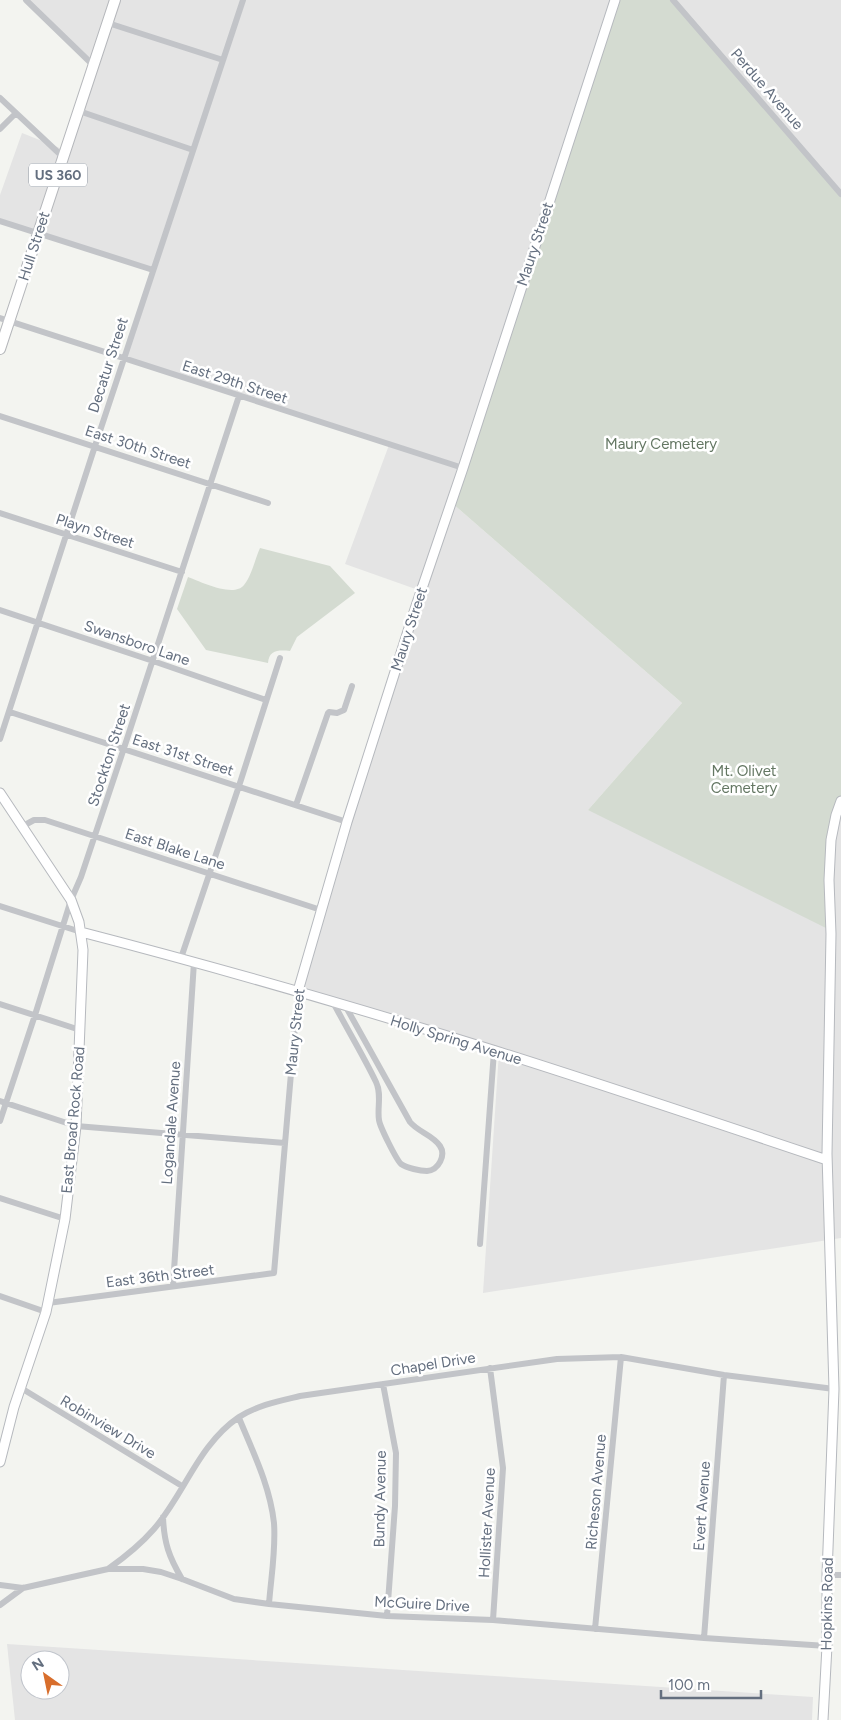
<svg xmlns="http://www.w3.org/2000/svg" width="841" height="1720" font-family="Figtree,sans-serif">
	<style>
		.built { fill: #e4e4e4; fill-rule: evenodd }
		.green { fill: #d4dbd1 }
		.lines { fill: none; stroke-linecap: round; stroke-linejoin: round }
		.secondary-casing { stroke: #b6b9be; stroke-width: 11 }
		.primary-casing { stroke: #b5b7bb; stroke-width: 12 }
		.street { stroke: #c2c4c8; stroke-width: 6 }
		.secondary { stroke: #fff; stroke-width: 9 }
		.primary { stroke: #fff; stroke-width: 10 }
		.labels { text-anchor: middle; stroke-width: 5; stroke-linejoin: round; paint-order: stroke }
		.shield { fill: #fff; stroke: #929aa5; stroke-width: 1 }
		.shield-label { font-size: 14px; font-weight: bold; fill: #646f7f }
		.street-label { font-size: 15px; fill: #646f7f; stroke: #fff }
		.park-label { font-size: 15px; fill: #647763; stroke: #fff }
	</style>
	<rect width="100%" height="100%" fill="#f3f4f0"/>
	<!-- built -->
	<path class="built" d="M 26,0 L 615,0 L 452,503 L 682,703 L 588,810 L 833,842 L 841,806 L 841,1238 L 483,1293 L 499,1052 L 297,993 L 424,592 L 345,564 L 389,445 L 125,359 L 153,272 L 0,220 L 0,195 L 22,133 L 65,150 L 94,65 Z
		M 676,0 L 841,0 L 841,194 Z
		M 7,1644 L 813,1697 L 812,1720 L 15,1720 ZM 30,1660 L 60,1660 L 60,1690 L 30,1690 Z"/>
	<!-- green -->
	<path class="green" d="M 615,0 L 676,0 L 841,194 L 841,806 L 833,842 L 830,930 L 588,810 L 682,703 L 452,503 Z
		M 260,548 L 330,566 L 355,593 L 297,637 L 290,651 C 278,650 269,650 268,663 L 206,650 L 177,609 L 188,577 C 201,582 234,598 244,585 C 252,575 255,559 260,548 Z"/>
	<g class="lines">
		<!-- secondary casing -->
		<g class="secondary-casing">
			<path id="secondary" d="M 0,793 L 71,900 L 79,922 L 83,950 L 76,1126 L 65,1219 L 46,1312 L 14,1407 L 0,1462
				M 81,932 C 220,968 358,1008 496,1051 C 607,1086 717,1123 827,1160
				M 298,991 L 347,822 L 416,606 L 463,468 L 615,0
				M 823,1720 L 827,1646 L 827,1575 L 834,1389 L 827,1154 L 831,934 L 829,880 L 831,840 L 836,815 L 841,801"/>
		</g>
		<!-- primary casing -->
		<g class="primary-casing">
			<path id="primary" d="M 0,349 L 115,0"/>
		</g>
		<!-- street -->
		<path class="street" d="M 26,0 L 93,65
			M 673,0 L 841,194
			M 108,23 L 223,60
			M 0,98 L 64,158
			M 79,111 L 193,150
			M 0,129 L 16,113
			M 0,221 L 153,270
			M 0,318 L 463,468
			M 0,416 L 268,503
			M 0,513 L 182,572
			M 0,610 L 153,661 L 266,700
			M 10,712 L 347,822
			M 0,739 L 95,446 L 243,0
			M 296,805 L 328,713 L 329,712 L 337,713 L 344,710 L 352,686
			M 23,826 L 34,820 L 45,820 L 321,910
			M 0,906 L 81,932
			M 181,958 L 239,786 L 280,658
			M 333,1002 C 347,1029 363,1055 376,1082 C 382,1094 377,1108 379,1120 C 380,1127 396,1159 401,1164 C 407,1168 420,1171 427,1171 C 439,1170 446,1155 440,1146 C 433,1135 418,1132 410,1122 L 346,1007
			M 0,1004 L 80,1030
			M 0,1101 L 76,1126 L 285,1143
			M 0,1121 L 35,1015 L 71,900 L 81,877 L 124,748 L 239,396
			M 0,1198 L 65,1219
			M 480,1244 L 494,1051
			M 173,1286 L 194,962
			M 0,1296 L 46,1312
			M 48,1303 L 274,1273 L 298,991
			M 490,1368 L 503,1468 L 493,1620
			M 383,1384 L 396,1453 L 395,1506 L 387,1616
			M 21,1388 L 182,1486
			M 239,1418 C 253,1452 270,1486 274,1523 C 276,1550 271,1577 269,1604
			M 163,1517 C 164,1543 169,1557 182,1579
			M 108,1569 C 125,1557 141,1544 154,1529 C 185,1493 198,1445 239,1417 C 258,1405 279,1401 300,1396 L 557,1359 L 621,1357 L 724,1375 L 834,1389
			M 827,1575 L 841,1575
			M 0,1585 L 23,1588 L 108,1569 L 143,1569 L 161,1572 L 182,1579 L 234,1599 L 269,1604 L 387,1616 L 493,1620 L 704,1638 L 827,1646
			M 0,1605 L 23,1588
			M 595,1629 L 621,1357
			M 704,1638 L 724,1375"/>
		<!-- secondary -->
		<use href="#secondary" class="secondary"/>
		<!-- primary -->
		<use href="#primary" class="primary"/>
	</g>
	<g class="labels">
		<!-- shield labels -->
		<rect class="shield" x="29" y="163.5" width="58" height="23" rx="4"/>
		<g class="shield-label">
			<text x="58" y="180">US 360</text>
		</g>
		<!-- street labels -->
		<g class="street-label">
			<text transform="translate(767 89) rotate(49)" y="5">Perdue Avenue</text>
			<text transform="translate(535 244) rotate(-72)" y="5">Maury Street</text>
			<text transform="translate(34 246) rotate(-72)" y="5">Hull Street</text>
			<text transform="translate(108 365) rotate(-72)" y="5">Decatur Street</text>
			<text transform="translate(235 382) rotate(18)" y="5">East 29th Street</text>
			<text transform="translate(138 447) rotate(18)" y="5">East 30th Street</text>
			<text transform="translate(95 531) rotate(18)" y="5">Playn Street</text>
			<text transform="translate(409 629) rotate(-72)" y="5">Maury Street</text>
			<text transform="translate(137 643) rotate(19)" y="5">Swansboro Lane</text>
			<text transform="translate(109 755) rotate(-72)" y="5">Stockton Street</text>
			<text transform="translate(183 755) rotate(18)" y="5">East 31st Street</text>
			<text transform="translate(175 849) rotate(18)" y="5">East Blake Lane</text>
			<text transform="translate(295 1032) rotate(-84)" y="5">Maury Street</text>
			<text transform="translate(456 1040) rotate(17)" y="5">Holly Spring Avenue</text>
			<text transform="translate(73 1120) rotate(-85)" y="5">East Broad Rock Road</text>
			<text transform="translate(171 1123) rotate(-86)" y="5">Logandale Avenue</text>
			<text transform="translate(160 1276) rotate(-7)" y="5">East 36th Street</text>
			<text transform="translate(433 1364) rotate(-9)" y="5">Chapel Drive</text>
			<text transform="translate(108 1427) rotate(31)" y="5">Robinview Drive</text>
			<text transform="translate(596 1492) rotate(-85)" y="5">Richeson Avenue</text>
			<text transform="translate(380 1499) rotate(-89)" y="5">Bundy Avenue</text>
			<text transform="translate(702 1506) rotate(-86)" y="5">Evert Avenue</text>
			<text transform="translate(487 1523) rotate(-87)" y="5">Hollister Avenue</text>
			<text transform="translate(422 1604) rotate(3)" y="5">McGuire Drive</text>
			<text transform="translate(827 1604) rotate(-89)" y="5">Hopkins Road</text>
		</g>
		<!-- park labels -->
		<g class="park-label">
			<text x="661" y="449">Maury Cemetery</text>
			<text x="744" y="776">Mt. Olivet<tspan x="744" dy="17">Cemetery</tspan></text>
		</g>
	</g>
	<!-- north arrow -->
	<g transform="translate(45 1675) rotate(327)"><circle r="24" fill="#ffffff" stroke="#c1c5cc"/>
	<path d="M0-4L9 19L0 12L-9 19Z" fill="#d86e2c"/>
	<text y="-8" font-size="14" font-weight="bold" text-anchor="middle" fill="#646f7f">N</text>
	</g>
	<!-- scale -->
	<path d="M661 1690v8h100v-8" fill="none" stroke="#646f7f" stroke-width="2.5"/>
	<text x="668" y="1690" font-size="15" fill="#646f7f" stroke="#ffffff" stroke-width="4" paint-order="stroke">100 m</text>
</svg>
